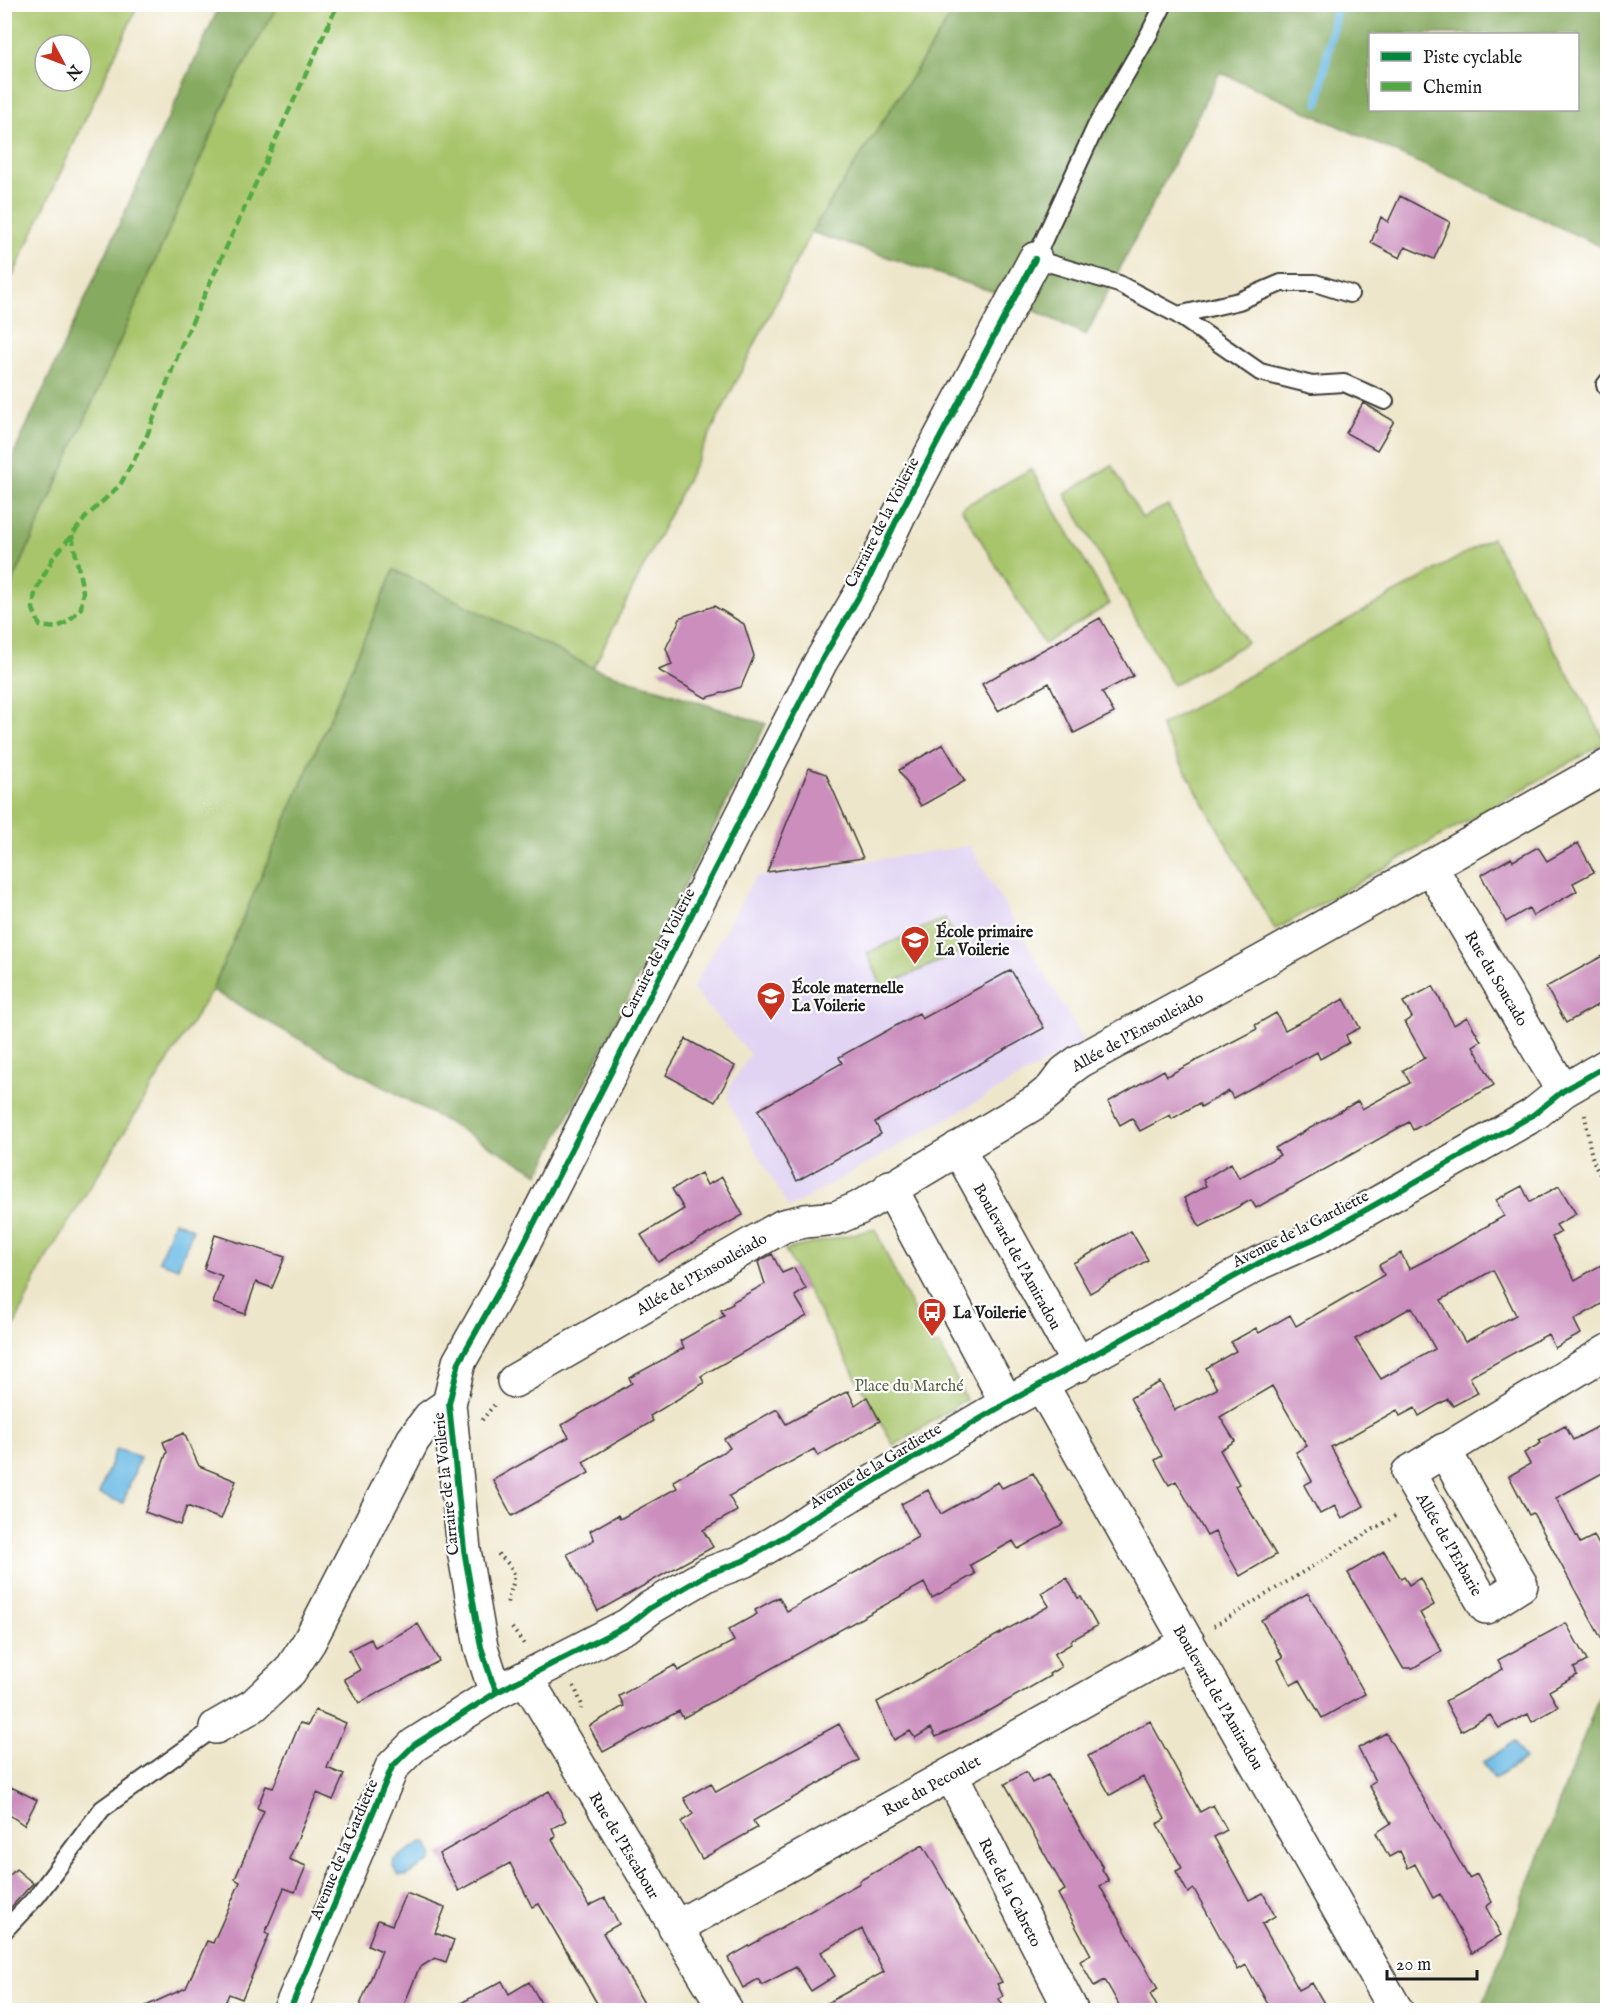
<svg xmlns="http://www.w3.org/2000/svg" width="1612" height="2015" font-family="'IM FELL English',serif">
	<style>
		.built { fill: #e1d4f3 }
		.green { fill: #a8c56c; stroke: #627044; stroke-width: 1.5; fill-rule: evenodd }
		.forest { fill: #86aa60; stroke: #51633e; stroke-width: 1.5; fill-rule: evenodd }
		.water { fill: #69b9e4; stroke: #426a80; stroke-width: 1.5 }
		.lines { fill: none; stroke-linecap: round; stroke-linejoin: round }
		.stream { stroke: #69b9e4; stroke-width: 9 }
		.building { fill: #cb8ebd; fill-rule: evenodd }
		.service-casing { stroke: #3c3a36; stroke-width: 20 }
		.minor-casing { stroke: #3c3a36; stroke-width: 36 }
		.path { stroke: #3c3a36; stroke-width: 4; stroke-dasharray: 1.5 4.5; stroke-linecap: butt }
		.service { stroke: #fff; stroke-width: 16 }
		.minor { stroke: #fff; stroke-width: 33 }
		.quiet { stroke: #52a943; stroke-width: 4.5; stroke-dasharray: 9 4.5; stroke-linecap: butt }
		.cycleway-casing { stroke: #fff; stroke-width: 10 }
		.cycleway { stroke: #00873e; stroke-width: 6 }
		.labels { text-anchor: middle; stroke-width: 4.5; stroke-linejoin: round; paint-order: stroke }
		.street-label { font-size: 16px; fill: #1c1c1c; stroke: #fff }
		.poi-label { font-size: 16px; font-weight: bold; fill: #1c1c1c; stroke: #fff; text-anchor: start }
		.park-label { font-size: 16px; fill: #54603c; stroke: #fff }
	</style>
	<rect width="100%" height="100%" fill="#fff"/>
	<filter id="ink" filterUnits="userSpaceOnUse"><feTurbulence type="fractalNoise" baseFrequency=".0167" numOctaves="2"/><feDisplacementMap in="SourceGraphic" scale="12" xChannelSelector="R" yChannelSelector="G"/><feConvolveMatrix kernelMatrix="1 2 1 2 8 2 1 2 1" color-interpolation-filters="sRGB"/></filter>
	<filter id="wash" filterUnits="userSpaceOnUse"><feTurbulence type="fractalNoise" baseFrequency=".008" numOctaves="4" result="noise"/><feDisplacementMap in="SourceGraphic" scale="24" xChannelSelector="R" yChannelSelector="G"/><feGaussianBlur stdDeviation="1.35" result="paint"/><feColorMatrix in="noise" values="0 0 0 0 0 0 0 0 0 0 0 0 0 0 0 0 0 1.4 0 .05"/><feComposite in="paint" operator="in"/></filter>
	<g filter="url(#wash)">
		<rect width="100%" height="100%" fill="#eee6ca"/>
		<!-- built -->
		<path class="built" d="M 970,846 L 1084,1041 L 789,1208 L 733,1111 L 728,1099 L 729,1088 L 750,1054 L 692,989 L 755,877 Z"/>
		<!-- green -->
		<path class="green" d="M 5,4 L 138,5 L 5,293 L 4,5 ZM 45,45 L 81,45 L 81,81 L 45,81 Z
			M 278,5 L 958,5 L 811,232 L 593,668 L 394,570 L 212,990 L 42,1265 L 5,1347 L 5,600 L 234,83 Z
			M 1112,465 L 1142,518 L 1168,505 L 1247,643 L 1173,685 L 1065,494 Z
			M 1031,469 L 1110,604 L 1044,644 L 961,508 Z
			M 1492,538 L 1606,742 L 1275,930 L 1160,726 Z
			M 945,918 L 960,952 L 882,987 L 867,953 Z
			M 875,1229 L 903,1290 L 932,1347 L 939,1344 L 966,1399 L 894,1446 L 785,1250 Z"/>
		<!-- forest -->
		<path class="forest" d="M 220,5 L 278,5 L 234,83 L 5,600 L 5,473 Z
			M 958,5 L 1607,5 L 1607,249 L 1220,72 L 1086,335 L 1000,294 L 811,232 ZM 1370,34 L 1578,34 L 1578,110 L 1370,110 Z
			M 394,570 L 593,668 L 766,724 L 539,1174 L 212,990 Z
			M 1607,1675 L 1607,2010 L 1481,2010 Z"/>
		<!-- water -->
		<path class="water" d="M 174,1221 L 193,1229 L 178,1268 L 159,1261 Z
			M 116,1449 L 140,1457 L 123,1503 L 99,1494 Z
			M 1514,1742 L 1525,1759 L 1494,1779 L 1483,1762 Z
			M 422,1842 L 426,1842 L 433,1854 L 431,1861 L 405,1876 L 399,1876 L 393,1866 L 394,1860 Z"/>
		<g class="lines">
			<!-- stream -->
			<path class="stream" d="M 1318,103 L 1337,4"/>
		</g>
		<g id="blocks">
			<!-- building -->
			<path class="building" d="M 1400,196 L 1450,222 L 1434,259 L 1405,247 L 1400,258 L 1371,243 L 1381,217 L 1388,222 Z
				M 1363,403 L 1394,421 L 1377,450 L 1346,433 Z
				M 714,606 L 744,624 L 754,656 L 741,687 L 706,698 L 658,670 L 672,665 L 666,648 L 681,617 Z
				M 1100,618 L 1133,676 L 1102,692 L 1114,713 L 1074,733 L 1049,683 L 998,711 L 982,684 Z
				M 943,744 L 965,781 L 921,806 L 899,770 Z
				M 809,768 L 826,774 L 863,858 L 767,872 Z
				M 1578,843 L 1594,872 L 1573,883 L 1577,891 L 1533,916 L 1529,908 L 1506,922 L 1481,875 L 1511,858 L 1513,861 L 1538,847 L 1547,861 Z
				M 1608,953 L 1608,999 L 1566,1023 L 1546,987 Z
				M 1011,970 L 1044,1028 L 875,1122 L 881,1134 L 797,1181 L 758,1110 L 842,1063 L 839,1057 L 919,1013 L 922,1019 Z
				M 1433,986 L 1454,1025 L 1467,1017 L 1481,1041 L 1473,1046 L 1494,1085 L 1413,1130 L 1409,1122 L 1256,1208 L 1251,1200 L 1200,1227 L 1184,1198 L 1206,1186 L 1203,1180 L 1231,1163 L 1239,1178 L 1280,1155 L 1275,1148 L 1358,1101 L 1362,1109 L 1410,1083 L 1403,1070 L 1425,1058 L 1405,1022 L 1412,1017 L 1403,1002 Z
				M 1344,999 L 1360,1028 L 1346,1035 L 1349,1043 L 1320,1059 L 1317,1052 L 1233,1098 L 1229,1091 L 1201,1107 L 1199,1103 L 1172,1119 L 1170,1115 L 1140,1131 L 1132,1118 L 1120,1125 L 1108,1102 L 1164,1070 L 1167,1076 L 1257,1029 L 1255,1025 L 1276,1013 L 1285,1030 Z
				M 686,1039 L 735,1066 L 715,1102 L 666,1075 Z
				M 701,1173 L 707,1185 L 722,1177 L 743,1215 L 658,1262 L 641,1235 L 684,1209 L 672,1189 Z
				M 1522,1186 L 1530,1202 L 1559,1186 L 1576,1214 L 1556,1225 L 1561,1232 L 1552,1237 L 1575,1280 L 1608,1261 L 1608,1300 L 1574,1320 L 1581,1334 L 1567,1341 L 1555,1348 L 1548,1334 L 1470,1377 L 1478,1393 L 1466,1399 L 1453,1406 L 1448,1399 L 1419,1416 L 1415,1408 L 1400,1416 L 1397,1410 L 1331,1447 L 1364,1506 L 1342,1519 L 1335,1506 L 1320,1514 L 1304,1485 L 1312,1481 L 1296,1452 L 1307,1446 L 1272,1386 L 1220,1417 L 1235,1441 L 1220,1450 L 1239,1484 L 1235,1486 L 1276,1555 L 1240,1576 L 1215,1532 L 1207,1536 L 1176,1481 L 1169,1485 L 1155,1460 L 1162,1456 L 1130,1398 L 1160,1382 L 1175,1410 L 1217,1389 L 1206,1368 L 1236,1351 L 1231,1342 L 1256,1328 L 1259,1333 L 1290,1315 L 1296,1326 L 1384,1275 L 1379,1265 L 1401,1253 L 1409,1269 L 1444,1251 L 1504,1216 L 1496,1200 ZM 1493,1270 L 1516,1315 L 1465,1342 L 1441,1300 ZM 1412,1307 L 1435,1349 L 1381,1379 L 1355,1339 Z
				M 1131,1231 L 1148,1260 L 1090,1293 L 1073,1263 Z
				M 215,1235 L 285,1257 L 272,1288 L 256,1282 L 245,1314 L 213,1303 L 222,1276 L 204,1269 Z
				M 772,1254 L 782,1273 L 794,1268 L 806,1289 L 795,1296 L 807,1316 L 701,1376 L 704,1383 L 650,1416 L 653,1421 L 583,1462 L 589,1473 L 512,1516 L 493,1480 L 569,1437 L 562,1425 L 632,1383 L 629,1378 L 684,1348 L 680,1341 L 724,1316 L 721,1310 L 733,1304 L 732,1302 L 765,1284 L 758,1262 Z
				M 848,1391 L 855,1405 L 867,1397 L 880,1421 L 818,1456 L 814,1449 L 729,1496 L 737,1511 L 703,1530 L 713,1547 L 598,1611 L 567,1554 L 594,1540 L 590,1531 L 618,1515 L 620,1519 L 677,1488 L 673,1481 L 730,1448 L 724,1439 L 777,1409 L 786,1424 Z
				M 1608,1421 L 1608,1470 L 1556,1498 L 1580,1543 L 1594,1536 L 1608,1561 L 1608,1651 L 1533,1513 L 1529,1515 L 1509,1476 L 1530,1464 L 1524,1453 L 1541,1443 L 1539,1440 L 1565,1426 L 1573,1440 Z
				M 184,1433 L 199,1466 L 236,1481 L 221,1519 L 187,1506 L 180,1525 L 145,1512 L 167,1452 L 163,1442 Z
				M 1033,1473 L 1063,1524 L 1018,1549 L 1013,1541 L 992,1553 L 970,1565 L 975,1574 L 932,1598 L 924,1583 L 683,1718 L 679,1711 L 603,1752 L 589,1726 L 624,1706 L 619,1696 L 675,1665 L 678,1671 L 734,1641 L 728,1630 L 757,1614 L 755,1610 L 779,1597 L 787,1611 L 918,1537 L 901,1504 L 928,1490 L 941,1514 L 998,1482 L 1002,1488 Z
				M 1384,1551 L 1401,1579 L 1404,1577 L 1409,1585 L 1420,1578 L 1434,1605 L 1420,1613 L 1442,1651 L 1413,1668 L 1403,1668 L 1348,1573 Z
				M 1067,1578 L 1078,1598 L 1081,1597 L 1097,1626 L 1070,1641 L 1071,1644 L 1054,1654 L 1061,1667 L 1049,1674 L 1050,1676 L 979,1717 L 936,1737 L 931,1728 L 915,1738 L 910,1731 L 894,1740 L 877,1702 L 1049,1606 L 1041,1593 Z
				M 1308,1593 L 1365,1694 L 1322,1718 L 1300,1680 L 1291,1685 L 1278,1660 L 1283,1657 L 1261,1620 Z
				M 1566,1623 L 1587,1661 L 1574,1668 L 1577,1675 L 1549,1691 L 1558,1707 L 1532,1722 L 1528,1714 L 1499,1728 L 1490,1715 L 1461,1731 L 1445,1701 L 1503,1669 L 1498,1660 Z
				M 418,1624 L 439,1661 L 359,1703 L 344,1679 L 360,1670 L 349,1650 L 371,1639 L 375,1648 Z
				M 315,1710 L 346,1723 L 327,1768 L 344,1775 L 333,1800 L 317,1793 L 289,1859 L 306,1866 L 295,1892 L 284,1888 L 265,1933 L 269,1935 L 242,1999 L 229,1994 L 222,2010 L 137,2010 L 186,1988 L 207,1941 L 213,1943 L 240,1882 L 235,1879 L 264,1811 L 257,1808 L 266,1786 L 273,1788 L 300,1723 L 308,1725 Z
				M 1150,1721 L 1200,1812 L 1213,1805 L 1227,1830 L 1214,1837 L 1249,1900 L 1263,1893 L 1275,1916 L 1262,1924 L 1299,1990 L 1312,1983 L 1328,2010 L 1260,2010 L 1269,2006 L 1246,1965 L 1238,1970 L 1194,1889 L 1188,1893 L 1176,1871 L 1182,1868 L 1157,1824 L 1165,1819 L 1143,1777 L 1110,1795 L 1088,1756 Z
				M 839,1724 L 859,1760 L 753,1821 L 757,1828 L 702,1859 L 681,1822 L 693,1814 L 684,1798 L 711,1783 L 716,1792 Z
				M 1386,1733 L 1469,1878 L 1477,1874 L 1492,1902 L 1486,1907 L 1501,1935 L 1472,1953 L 1440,1894 L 1433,1898 L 1415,1864 L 1408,1868 L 1400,1851 L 1389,1857 L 1376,1833 L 1391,1823 L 1369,1785 L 1375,1781 L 1358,1748 Z
				M 1026,1772 L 1032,1783 L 1048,1775 L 1103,1868 L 1102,1869 L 1109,1881 L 1100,1886 L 1158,1989 L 1150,1994 L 1159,2010 L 1122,2010 L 1105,1980 L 1094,1986 L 1080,1961 L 1091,1955 L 1058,1894 L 1065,1890 L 1005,1784 Z
				M 11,1787 L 37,1800 L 24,1825 L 4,1811 L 4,1800 Z
				M 549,1791 L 566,1821 L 552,1828 L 556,1837 L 552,1839 L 589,1906 L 605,1898 L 619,1924 L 603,1933 L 648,2010 L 601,2010 L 539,1904 L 532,1907 L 510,1863 L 459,1891 L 439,1854 Z
				M 923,1845 L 1002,1982 L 997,1984 L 1003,1996 L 999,1999 L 1006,2010 L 814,2010 L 884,1972 L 862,1929 L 821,1952 L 835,1976 L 811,1991 L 796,1967 L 762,1985 L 758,1979 L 743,1988 L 728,1958 L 860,1883 L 859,1881 Z
				M 16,1869 L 33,1883 L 4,1915 L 4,1881 Z
				M 406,1893 L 445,1908 L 435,1933 L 454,1940 L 446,1962 L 435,1958 L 419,1968 L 402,2010 L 358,2010 L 382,1951 L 368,1945 L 378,1920 L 392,1925 Z
				M 502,1981 L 509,1994 L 529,1982 L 545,2010 L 448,2010 Z"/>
		</g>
	</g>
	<g filter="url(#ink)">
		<use href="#blocks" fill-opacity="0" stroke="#3c3a36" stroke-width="1.5"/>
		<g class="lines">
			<!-- service casing -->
			<g class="service-casing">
				<path id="service" d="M 1164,4 L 1149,34 L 1096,126 L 1035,259 L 1119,284 L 1178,315 L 1260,372 L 1312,385 L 1344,383 L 1385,401
					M 1178,315 L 1239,301 L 1281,283 L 1315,283 L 1350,294
					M 1608,381 L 1605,385 L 1608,388
					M 4,1931 L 37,1896 L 102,1809 L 216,1727"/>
			</g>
			<!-- minor casing -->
			<g class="minor-casing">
				<path id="minor" d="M 1430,866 L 1563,1091
					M 958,1148 L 1079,1365
					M 890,1187 L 1007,1403
					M 514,1381 L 783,1226 L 805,1221 L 836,1218 L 859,1208 L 1036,1102 L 1052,1089 L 1065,1072 L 1080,1061 L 1261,962 L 1608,766
					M 1041,1384 L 1396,2010
					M 1444,1450 L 1521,1585 L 1486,1607 L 1408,1473 L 1608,1351
					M 526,1678 L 726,2010
					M 497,1692 L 492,1681 L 481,1647 L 464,1550 L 449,1404 L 459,1362 L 503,1284 L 820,663 L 868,581 L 899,515 L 1035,259
					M 216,1727 L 254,1705 L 290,1671 L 309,1642 L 413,1440 L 430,1417 L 449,1404
					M 951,1774 L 1071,2010
					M 675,1928 L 1188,1642
					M 290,2010 L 392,1767 L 414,1745 L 497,1692 L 628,1625 L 650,1608 L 708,1574 L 743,1561 L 790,1533 L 815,1516 L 1007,1403 L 1259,1263 L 1318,1237 L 1533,1115 L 1563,1091 L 1608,1065"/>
			</g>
			<!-- path -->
			<path class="path" d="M 1585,1115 C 1589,1137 1589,1168 1608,1183
				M 482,1420 L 494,1405
				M 498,1554 C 523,1576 513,1577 507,1604
				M 1214,1626 L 1397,1515
				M 512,1628 L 524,1644
				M 574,1686 L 582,1705 L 581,1709"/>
			<!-- service -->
			<use href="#service" class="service"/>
			<!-- minor -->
			<use href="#minor" class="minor"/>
			<!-- quiet -->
			<path class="quiet" d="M 72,535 L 83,592 L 81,608 L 69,621 L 56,628 L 40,626 L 33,609 L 35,592 L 53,558 L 72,535 L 86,517 L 120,485 L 146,438 L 182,344 L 338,4"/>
			<!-- cycleway casing -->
			<g class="cycleway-casing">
				<path id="cycleway" d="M 497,1692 L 492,1681 L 481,1647 L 464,1550 L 449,1404 L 459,1362 L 503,1284 L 820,663 L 868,581 L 899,515 L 1035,259
					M 290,2010 L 392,1767 L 414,1745 L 497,1692 L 628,1625 L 650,1608 L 708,1574 L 743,1561 L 790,1533 L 815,1516 L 1007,1403 L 1259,1263 L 1318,1237 L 1533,1115 L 1563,1091 L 1608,1065"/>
			</g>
			<!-- cycleway -->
			<use href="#cycleway" class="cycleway"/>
		</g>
	</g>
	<!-- icons -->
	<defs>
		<g id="school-pin" transform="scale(1.5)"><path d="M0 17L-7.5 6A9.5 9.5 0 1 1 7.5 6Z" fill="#c8321e" stroke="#fff"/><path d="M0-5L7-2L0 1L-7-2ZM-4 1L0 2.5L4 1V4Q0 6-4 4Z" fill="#fff"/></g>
		<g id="bus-pin" transform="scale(1.5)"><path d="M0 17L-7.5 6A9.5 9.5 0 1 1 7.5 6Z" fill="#c8321e" stroke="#fff"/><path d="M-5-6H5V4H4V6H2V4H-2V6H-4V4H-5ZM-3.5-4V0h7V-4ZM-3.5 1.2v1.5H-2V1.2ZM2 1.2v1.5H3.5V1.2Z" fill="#fff"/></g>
	</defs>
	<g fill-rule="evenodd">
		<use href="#school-pin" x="915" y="940"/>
		<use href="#school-pin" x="771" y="996"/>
		<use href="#bus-pin" x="932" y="1312"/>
	</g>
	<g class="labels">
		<!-- street labels -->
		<g class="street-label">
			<text transform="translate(881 522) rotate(-63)" y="6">Carraire de la Voilerie</text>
			<text transform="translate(657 953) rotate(-63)" y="6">Carraire de la Voilerie</text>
			<text transform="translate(1497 978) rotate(59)" y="6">Rue du Soucado</text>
			<text transform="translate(1137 1031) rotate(-29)" y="6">Allée de l'Ensouleiado</text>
			<text transform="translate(1300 1228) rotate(-27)" y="6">Avenue de la Gardiette</text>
			<text transform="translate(1018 1256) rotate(61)" y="6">Boulevard de l'Amiradou</text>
			<text transform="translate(701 1273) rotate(-30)" y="6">Allée de l'Ensouleiado</text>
			<text transform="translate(875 1465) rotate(-31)" y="6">Avenue de la Gardiette</text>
			<text transform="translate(445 1484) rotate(-96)" y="6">Carraire de la Voilerie</text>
			<text transform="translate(1450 1544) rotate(60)" y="6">Allée de l'Erbarie</text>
			<text transform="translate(1219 1697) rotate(60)" y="6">Boulevard de l'Amiradou</text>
			<text transform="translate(931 1785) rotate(-29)" y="6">Rue du Pecoulet</text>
			<text transform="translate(625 1845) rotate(59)" y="6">Rue de l'Escabour</text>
			<text transform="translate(343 1849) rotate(-67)" y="6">Avenue de la Gardiette</text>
			<text transform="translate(1011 1892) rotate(63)" y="6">Rue de la Cabreto</text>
		</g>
		<!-- poi labels -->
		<g class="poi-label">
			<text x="936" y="937">École primaire<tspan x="936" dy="18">La Voilerie</tspan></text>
			<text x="792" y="993">École maternelle<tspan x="792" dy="18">La Voilerie</tspan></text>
			<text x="953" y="1318">La Voilerie</text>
		</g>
		<!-- park labels -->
		<g class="park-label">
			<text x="909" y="1391">Place du Marché</text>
		</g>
	</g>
	<!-- margin -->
	<rect width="1612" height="2015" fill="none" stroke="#fff" stroke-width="24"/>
	<!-- legend -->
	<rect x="1369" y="33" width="210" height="78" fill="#ffffff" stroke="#a4a4a4" stroke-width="1.5"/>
	<rect x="1381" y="52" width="30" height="9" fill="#00873e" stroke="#a4a4a4" stroke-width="1.5"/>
	<text x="1423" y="63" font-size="18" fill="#1c1c1c">Piste cyclable</text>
	<rect x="1381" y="82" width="30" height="9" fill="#52a943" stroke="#a4a4a4" stroke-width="1.5"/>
	<text x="1423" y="93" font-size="18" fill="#1c1c1c">Chemin</text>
	<!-- north arrow -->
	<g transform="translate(63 63) rotate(131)"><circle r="28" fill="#ffffff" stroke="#a4a4a4" stroke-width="1.5"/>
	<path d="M0-4.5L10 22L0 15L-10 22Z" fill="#c8321e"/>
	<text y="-9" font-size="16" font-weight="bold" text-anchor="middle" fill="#1c1c1c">N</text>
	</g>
	<!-- scale -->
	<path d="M1387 1970v9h90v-9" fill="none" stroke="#1c1c1c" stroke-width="3"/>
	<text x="1396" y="1970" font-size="18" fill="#1c1c1c" stroke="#ffffff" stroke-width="4.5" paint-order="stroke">20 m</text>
</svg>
